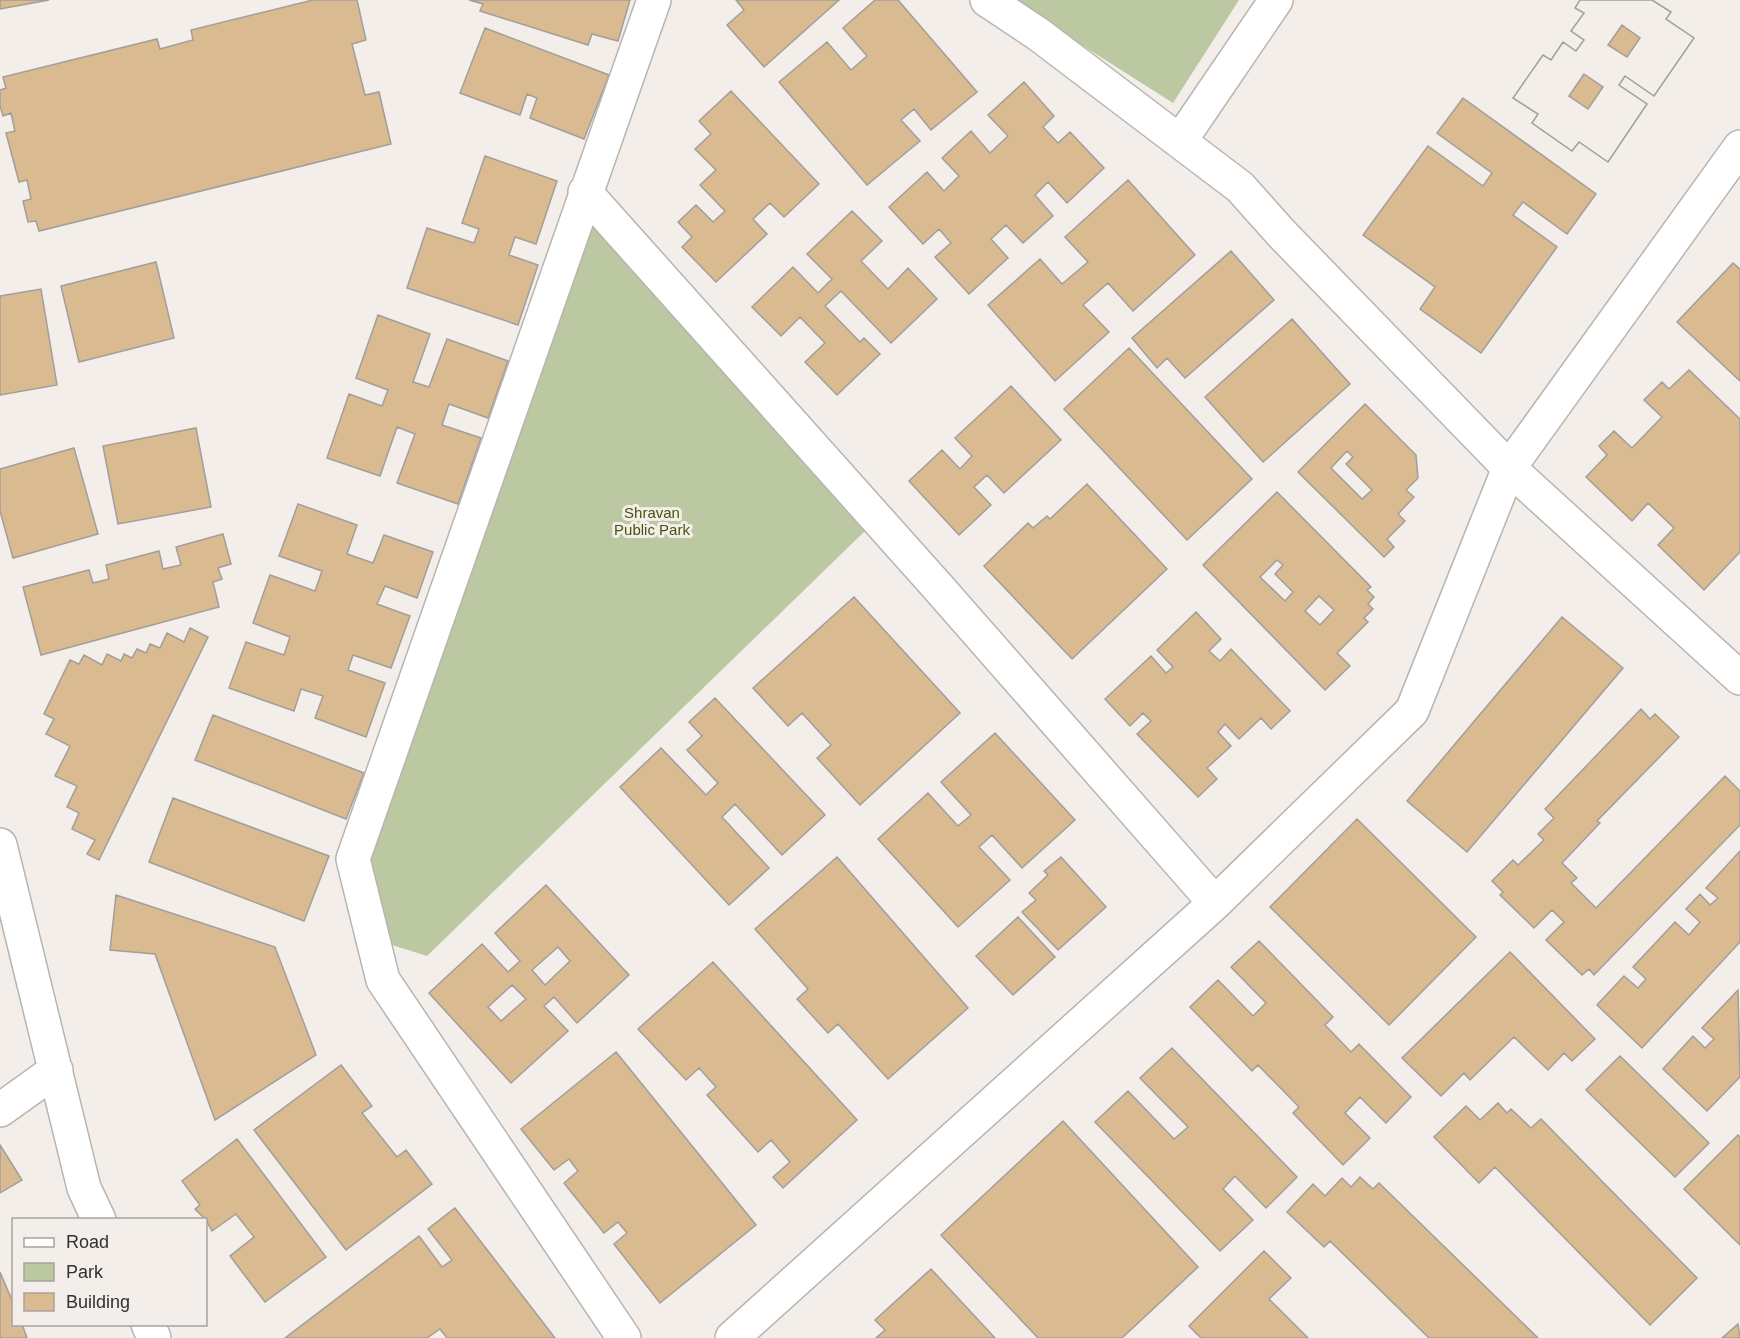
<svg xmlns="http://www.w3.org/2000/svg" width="1740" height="1338" font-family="Helvetica,sans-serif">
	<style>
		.green { fill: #bbc8a1 }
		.building { fill: #d9ba91; stroke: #a29e99; stroke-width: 1.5; fill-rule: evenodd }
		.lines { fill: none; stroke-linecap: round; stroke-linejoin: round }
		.minor-casing { stroke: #b8b4af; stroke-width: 36 }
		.minor { stroke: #fff; stroke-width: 33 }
		.labels { text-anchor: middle; stroke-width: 6; stroke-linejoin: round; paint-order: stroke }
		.park-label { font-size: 15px; fill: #44550d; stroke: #f3eee9 }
	</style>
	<rect width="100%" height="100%" fill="#f3eee9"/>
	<!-- green -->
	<path class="green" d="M 1011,0 L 1239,0 L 1173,103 Z
		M 593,221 L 866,530 L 427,956 L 392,945 L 370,858 Z"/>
	<!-- building -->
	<path class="building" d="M 0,0 L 49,0 L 0,9 Z
		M 313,0 L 357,0 L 366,40 L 352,44 L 365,95 L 379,92 L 391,144 L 39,231 L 36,221 L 28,222 L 23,201 L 31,199 L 27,180 L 19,182 L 6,133 L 15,131 L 11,113 L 3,116 L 0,106 L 0,90 L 6,88 L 3,77 L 157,39 L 160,49 L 193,40 L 191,30 Z
		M 469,0 L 630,0 L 618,41 L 592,34 L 588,45 L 480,11 L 483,4 Z
		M 736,0 L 839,0 L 764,67 L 727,25 L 744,10 Z
		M 875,0 L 898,0 L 977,92 L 931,130 L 914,109 L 901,120 L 920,141 L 867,185 L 779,82 L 827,42 L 851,70 L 867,56 L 843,28 Z
		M 1580,0 L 1652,0 L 1671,12 L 1666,19 L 1694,38 L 1654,96 L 1625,76 L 1619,85 L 1647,104 L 1608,162 L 1579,142 L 1572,151 L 1532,123 L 1538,114 L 1513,98 L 1543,55 L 1551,60 L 1563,42 L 1576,51 L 1584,40 L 1571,31 L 1584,13 L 1575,8 ZM 1622,25 L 1640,38 L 1627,57 L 1608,45 ZM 1584,74 L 1603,87 L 1588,109 L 1569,96 Z
		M 1580,0 L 1652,0 L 1671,12 L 1666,19 L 1694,38 L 1654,96 L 1625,76 L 1619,85 L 1647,104 L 1608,162 L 1579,142 L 1572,151 L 1532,123 L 1538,114 L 1513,98 L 1543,55 L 1551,60 L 1563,42 L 1576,51 L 1584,40 L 1571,31 L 1584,13 L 1575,8 Z
		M 485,28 L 609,75 L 584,139 L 530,118 L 537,98 L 527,94 L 520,115 L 460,93 Z
		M 1024,82 L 1054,116 L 1043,127 L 1058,143 L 1070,132 L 1104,168 L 1067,203 L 1048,182 L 1035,195 L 1053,216 L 1023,243 L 1006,225 L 991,239 L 1008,258 L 969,294 L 935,257 L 951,243 L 939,229 L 923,244 L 889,207 L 927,172 L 944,191 L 959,176 L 942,158 L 971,131 L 990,153 L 1008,136 L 988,115 Z
		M 731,91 L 819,184 L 784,217 L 770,203 L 753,219 L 767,234 L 716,282 L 682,247 L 692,237 L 678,222 L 696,205 L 713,222 L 725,211 L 700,185 L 716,170 L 695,149 L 711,134 L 699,121 Z
		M 1463,98 L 1596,194 L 1567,234 L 1523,202 L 1513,215 L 1557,247 L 1481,353 L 1420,309 L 1435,287 L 1363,235 L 1428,146 L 1483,186 L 1492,173 L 1437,133 Z
		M 485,156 L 557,181 L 536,244 L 515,237 L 509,255 L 538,265 L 518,325 L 407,288 L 427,228 L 474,243 L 479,229 L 462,223 Z
		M 1128,180 L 1195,255 L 1133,311 L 1108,283 L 1083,305 L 1109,332 L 1055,381 L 988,305 L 1040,259 L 1062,284 L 1088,262 L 1065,237 Z
		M 852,211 L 882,241 L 861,261 L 888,289 L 908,268 L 937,299 L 891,343 L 841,291 L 825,306 L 860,342 L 864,338 L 880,354 L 837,395 L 805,362 L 825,343 L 800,317 L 781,336 L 752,307 L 793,267 L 818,293 L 832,279 L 807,254 Z
		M 1231,251 L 1274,300 L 1185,378 L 1167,358 L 1157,368 L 1132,338 Z
		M 156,262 L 174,338 L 79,362 L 61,286 Z
		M 1733,263 L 1740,269 L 1740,381 L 1677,322 Z
		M 41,289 L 57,385 L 0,395 L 0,296 Z
		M 378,315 L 430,334 L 413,382 L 429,387 L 447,339 L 508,361 L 488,418 L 449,404 L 442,425 L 481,438 L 458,504 L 397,483 L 415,434 L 397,427 L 380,476 L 327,458 L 349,394 L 382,406 L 388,390 L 356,378 Z
		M 1292,319 L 1350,384 L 1263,462 L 1205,397 Z
		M 1129,348 L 1252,479 L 1187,540 L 1064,409 Z
		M 1689,370 L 1740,419 L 1740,552 L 1704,590 L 1658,545 L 1674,528 L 1648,503 L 1632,521 L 1586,477 L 1607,455 L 1599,446 L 1614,431 L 1632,448 L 1662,417 L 1644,400 L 1662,382 L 1669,389 Z
		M 1011,386 L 1061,440 L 1004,493 L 987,475 L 974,487 L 991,505 L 959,535 L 909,481 L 942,450 L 960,469 L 972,456 L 955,438 Z
		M 1365,404 L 1416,455 L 1418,478 L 1406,490 L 1414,497 L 1398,514 L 1405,521 L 1387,539 L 1394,547 L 1384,557 L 1298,472 ZM 1347,451 L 1353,457 L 1346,464 L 1372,490 L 1362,499 L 1331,468 Z
		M 196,428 L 211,507 L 118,524 L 103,446 Z
		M 74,448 L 98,534 L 13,558 L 0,511 L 0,469 Z
		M 1087,484 L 1167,569 L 1072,659 L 984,566 L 1028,523 L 1033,528 L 1047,516 L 1050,519 Z
		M 1277,492 L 1371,587 L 1367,590 L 1374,597 L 1368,604 L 1373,609 L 1364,618 L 1368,622 L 1337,653 L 1350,666 L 1325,690 L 1203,565 ZM 1277,560 L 1283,565 L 1275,574 L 1293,592 L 1285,601 L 1260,577 ZM 1319,596 L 1334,610 L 1320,625 L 1305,611 Z
		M 298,504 L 357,525 L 347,554 L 373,563 L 384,535 L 433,552 L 417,598 L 385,586 L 377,604 L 410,616 L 391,668 L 353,655 L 348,670 L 385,683 L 366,737 L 315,718 L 323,696 L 301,689 L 294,711 L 229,688 L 246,642 L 284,655 L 290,637 L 253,623 L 270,575 L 315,591 L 322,571 L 279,556 Z
		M 223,534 L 231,564 L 218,568 L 222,579 L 213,582 L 219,607 L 41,655 L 23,587 L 89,570 L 93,583 L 109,579 L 106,565 L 159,551 L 163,569 L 181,565 L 176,547 Z
		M 854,597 L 960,713 L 860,805 L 817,758 L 831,745 L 802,713 L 788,726 L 753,688 Z
		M 1196,612 L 1221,639 L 1209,651 L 1220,661 L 1231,649 L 1290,711 L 1271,729 L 1261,718 L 1239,739 L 1225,724 L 1218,732 L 1231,746 L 1207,768 L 1217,779 L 1198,797 L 1137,734 L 1151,721 L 1143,713 L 1130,726 L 1105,699 L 1151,656 L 1166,673 L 1173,667 L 1157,650 Z
		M 1562,617 L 1623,668 L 1467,852 L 1407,801 Z
		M 190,628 L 208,637 L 99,860 L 87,854 L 95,840 L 72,829 L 79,813 L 67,807 L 77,786 L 55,776 L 70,746 L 46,734 L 54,719 L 44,714 L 70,660 L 79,664 L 84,655 L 102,665 L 107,654 L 121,661 L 124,654 L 132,658 L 137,649 L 146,653 L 150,644 L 160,648 L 167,633 L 184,642 Z
		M 715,698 L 825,815 L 782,855 L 735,804 L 722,817 L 769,868 L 729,905 L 620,787 L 661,748 L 706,795 L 718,783 L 687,750 L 702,736 L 689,722 Z
		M 1641,709 L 1650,719 L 1655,714 L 1679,737 L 1597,821 L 1600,823 L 1562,863 L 1577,878 L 1571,883 L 1596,908 L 1725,776 L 1740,791 L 1740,825 L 1594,975 L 1589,969 L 1582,975 L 1546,940 L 1564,922 L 1552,910 L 1534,928 L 1500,895 L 1503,892 L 1492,881 L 1513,860 L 1518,865 L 1544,840 L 1538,834 L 1554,818 L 1545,809 Z
		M 213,715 L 364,773 L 346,819 L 195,760 Z
		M 995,733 L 1075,820 L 1022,868 L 992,835 L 979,847 L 1010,880 L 958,927 L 878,839 L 928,793 L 958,826 L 971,815 L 941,782 Z
		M 173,798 L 329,856 L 304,921 L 149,862 Z
		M 1357,819 L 1476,937 L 1389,1025 L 1270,907 Z
		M 1740,851 L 1740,942 L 1642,1048 L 1597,1005 L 1624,976 L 1638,988 L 1646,979 L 1633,967 L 1675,922 L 1689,935 L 1700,922 L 1686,909 L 1700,894 L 1710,905 L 1718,898 L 1706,888 Z
		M 837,857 L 968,1008 L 888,1079 L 838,1024 L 828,1033 L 797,999 L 808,989 L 755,929 Z
		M 1061,857 L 1106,907 L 1058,950 L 1022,912 L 1036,900 L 1029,893 L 1048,875 L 1044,871 Z
		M 546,885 L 629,975 L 577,1023 L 554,997 L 544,1006 L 568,1031 L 511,1083 L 429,993 L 482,944 L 508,972 L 520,961 L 495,933 ZM 558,947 L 570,961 L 545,985 L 532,970 ZM 512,985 L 526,999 L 501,1021 L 488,1007 Z
		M 116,895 L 275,947 L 316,1055 L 215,1120 L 155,954 L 110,950 Z
		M 1018,917 L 1055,957 L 1013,995 L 976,956 Z
		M 1259,941 L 1333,1017 L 1325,1025 L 1351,1052 L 1359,1044 L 1411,1097 L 1386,1123 L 1360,1097 L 1345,1113 L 1370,1138 L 1343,1165 L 1293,1113 L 1299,1107 L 1258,1065 L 1252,1071 L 1190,1007 L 1218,980 L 1253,1016 L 1266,1003 L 1231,967 Z
		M 1510,952 L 1595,1039 L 1572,1061 L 1564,1053 L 1548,1070 L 1514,1037 L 1470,1080 L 1464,1073 L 1441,1096 L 1402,1058 Z
		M 713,962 L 857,1120 L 783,1188 L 773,1177 L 790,1162 L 771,1140 L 758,1152 L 707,1095 L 716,1087 L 699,1068 L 686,1080 L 638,1029 Z
		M 1738,990 L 1740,1077 L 1707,1111 L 1663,1069 L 1693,1036 L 1705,1048 L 1714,1039 L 1702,1028 Z
		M 1172,1048 L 1297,1177 L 1266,1208 L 1235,1176 L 1223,1189 L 1253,1220 L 1220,1251 L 1095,1122 L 1128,1091 L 1174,1139 L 1188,1127 L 1140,1078 Z
		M 616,1052 L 756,1225 L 660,1303 L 614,1244 L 627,1233 L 618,1222 L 604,1233 L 564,1183 L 578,1171 L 569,1159 L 554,1170 L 521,1129 Z
		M 1620,1056 L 1709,1143 L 1675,1177 L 1586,1090 Z
		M 341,1065 L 372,1106 L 362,1113 L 397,1157 L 406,1150 L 432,1184 L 346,1250 L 254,1130 Z
		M 1498,1103 L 1507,1113 L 1511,1109 L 1531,1128 L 1541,1119 L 1697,1278 L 1650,1325 L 1495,1167 L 1479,1183 L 1434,1137 L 1466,1106 L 1480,1120 Z
		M 1063,1121 L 1198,1267 L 1122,1338 L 1038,1338 L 941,1235 Z
		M 1738,1135 L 1740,1137 L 1740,1245 L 1684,1189 Z
		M 237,1139 L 326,1257 L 265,1302 L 230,1256 L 254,1237 L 236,1214 L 212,1231 L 206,1220 L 195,1209 L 200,1205 L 182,1181 Z
		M 0,1145 L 22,1180 L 0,1193 Z
		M 1360,1177 L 1373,1189 L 1379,1183 L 1538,1338 L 1429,1338 L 1330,1241 L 1324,1247 L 1287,1212 L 1313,1184 L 1325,1196 L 1342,1178 L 1351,1187 Z
		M 455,1208 L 555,1338 L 447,1338 L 440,1329 L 427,1338 L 285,1338 L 419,1236 L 442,1267 L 452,1260 L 428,1229 Z
		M 1264,1251 L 1291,1278 L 1269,1299 L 1308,1338 L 1201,1338 L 1189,1326 Z
		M 931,1269 L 995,1338 L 876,1338 L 885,1330 L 875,1320 Z
		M 0,1272 L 14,1305 L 14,1324 L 22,1324 L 27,1338 L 0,1338 Z
		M 1738,1324 L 1740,1338 L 1722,1338 Z"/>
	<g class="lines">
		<!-- minor casing -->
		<g class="minor-casing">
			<path id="minor" d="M 987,0 L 1038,34 L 1240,187 L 1282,234 L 1509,468 L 1740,678
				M 1180,141 L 1276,0
				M 585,192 L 937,586 L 1215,903
				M 0,845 L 84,1188 L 99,1220
				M 0,1110 L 56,1070
				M 148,1324 L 154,1338
				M 624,1338 L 383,980 L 353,859 L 654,0
				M 732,1338 L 1215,903 L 1412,711 L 1509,468 L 1740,147"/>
		</g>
		<!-- minor -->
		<use href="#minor" class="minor"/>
	</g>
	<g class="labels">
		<!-- park labels -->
		<g class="park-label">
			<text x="652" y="518">Shravan<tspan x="652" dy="17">Public Park</tspan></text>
		</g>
	</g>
	<!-- legend -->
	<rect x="12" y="1218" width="195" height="108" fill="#f3eee9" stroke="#a6a29f" stroke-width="1.5"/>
	<rect x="24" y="1238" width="30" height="9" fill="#ffffff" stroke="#a6a29f" stroke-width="1.5"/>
	<text x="66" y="1248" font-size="18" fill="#32312f">Road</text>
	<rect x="24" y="1263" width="30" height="18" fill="#bbc8a1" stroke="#a6a29f" stroke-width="1.5"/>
	<text x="66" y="1278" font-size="18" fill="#32312f">Park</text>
	<rect x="24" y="1293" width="30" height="18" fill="#d9ba91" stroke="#a6a29f" stroke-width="1.5"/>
	<text x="66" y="1308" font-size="18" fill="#32312f">Building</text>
</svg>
